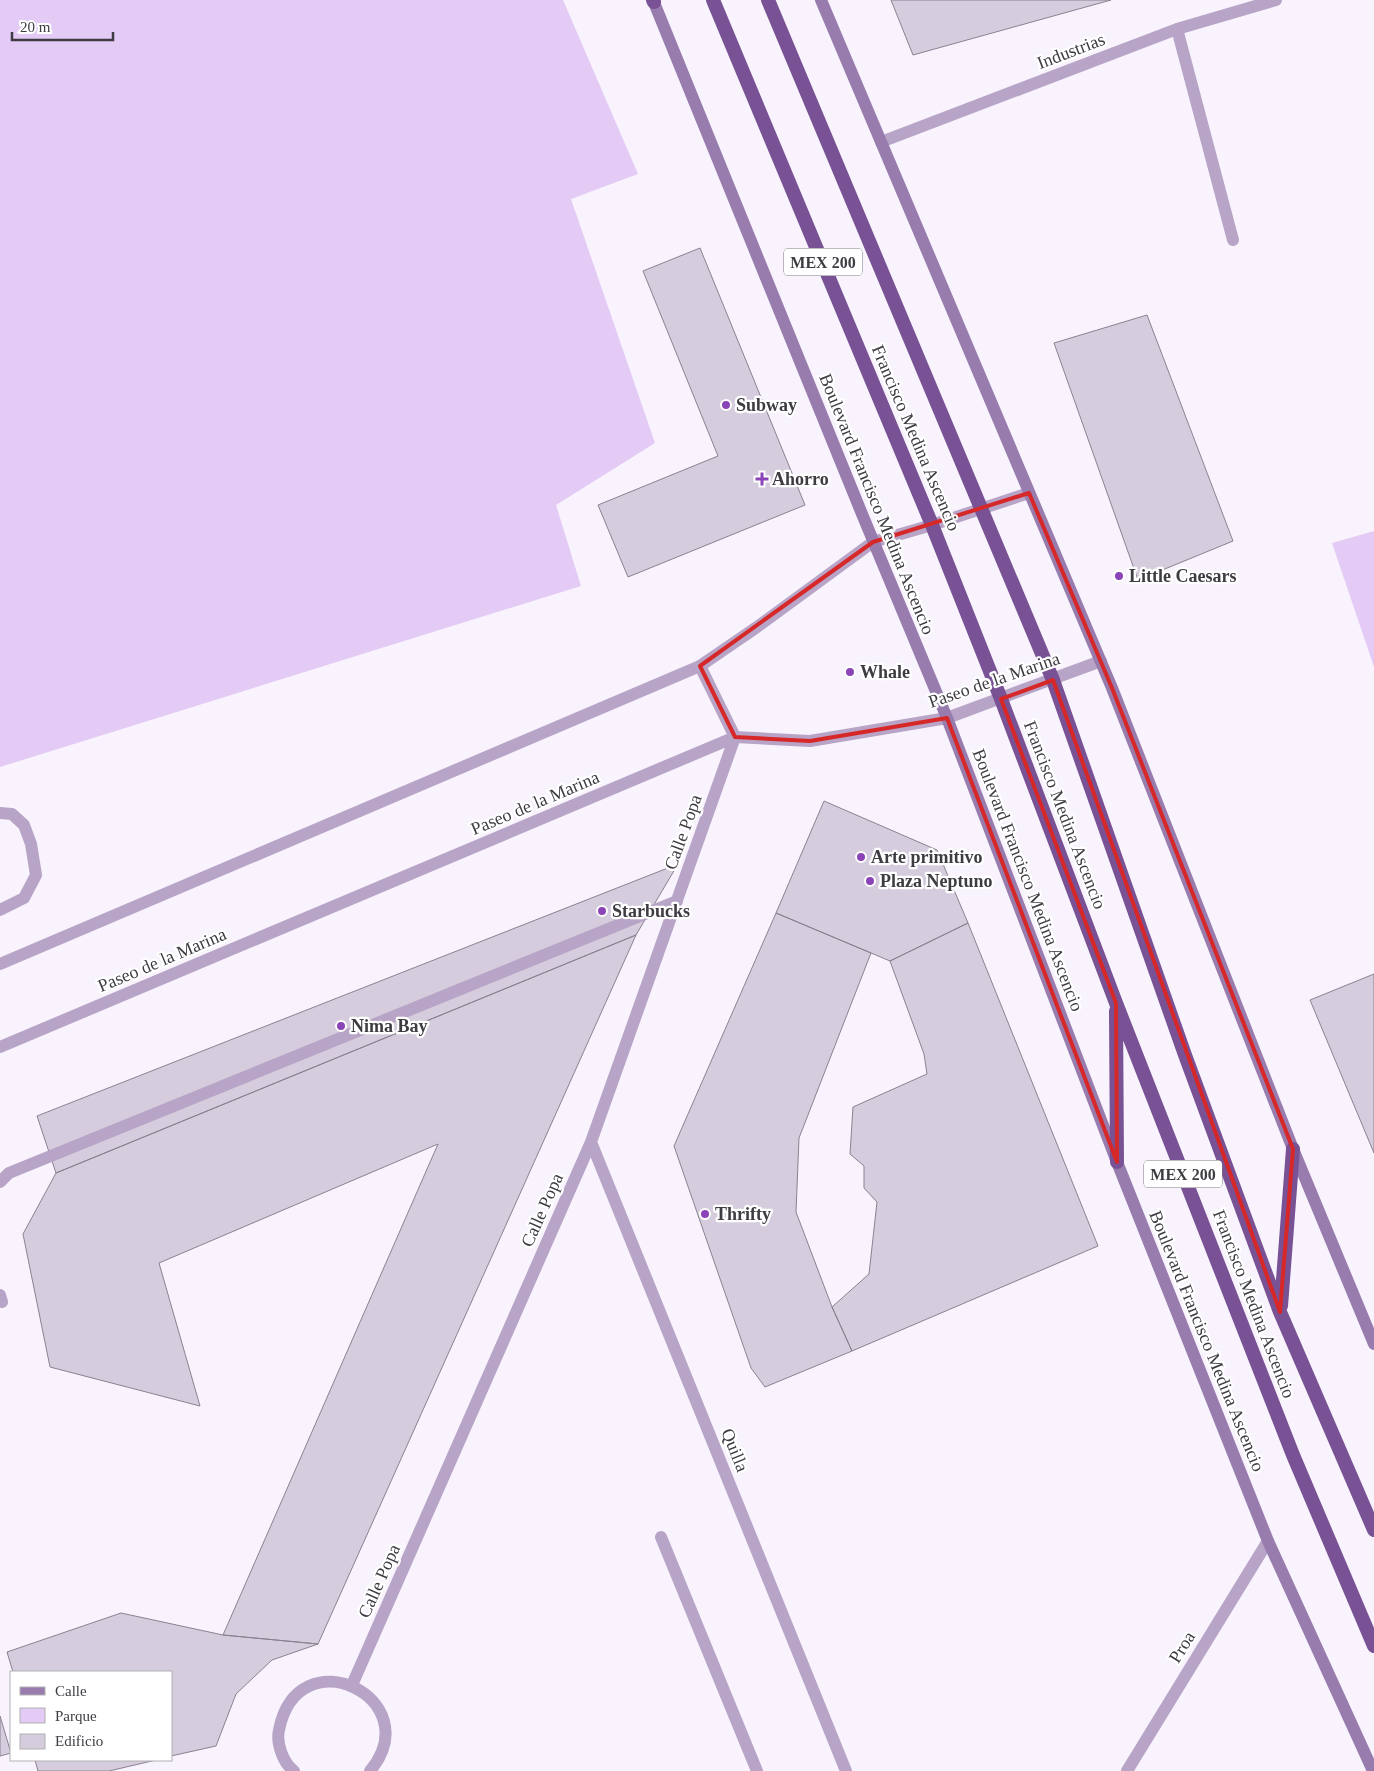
<svg xmlns="http://www.w3.org/2000/svg" width="1374" height="1771" font-family="Georgia,serif">
	<style>
		.green { fill: #e3cbf6 }
		.building { fill: #d5ccdd; stroke: #8a8291 }
		.lines { fill: none; stroke-linecap: round; stroke-linejoin: round }
		.service { stroke: #b7a4c6; stroke-width: 12 }
		.minor { stroke: #b7a4c6; stroke-width: 12 }
		.tertiary { stroke: #b7a4c6; stroke-width: 12 }
		.secondary { stroke: #987cae; stroke-width: 12 }
		.trunk { stroke: #785294; stroke-width: 14 }
		.marked { fill: none; stroke: #d62828; stroke-width: 4; stroke-linejoin: round }
		.poi-dot { fill: #8a44b7; stroke: #fff; stroke-width: 2 }
		.labels { text-anchor: middle; stroke-width: 4.5; stroke-linejoin: round; paint-order: stroke }
		.shield { fill: #fff; stroke: #78767b; stroke-width: 1 }
		.shield-label { font-size: 16px; font-weight: bold; fill: #3e3b42 }
		.street-label { font-size: 18px; fill: #3e3b42; stroke: #fff }
		.poi-label { font-size: 18px; font-weight: bold; fill: #3e3b42; stroke: #fff; text-anchor: start }
	</style>
	<rect width="100%" height="100%" fill="#f8f3fd"/>
	<!-- green -->
	<path class="green" d="M 0,0 L 563,0 L 638,174 L 571,199 L 655,443 L 556,505 L 581,586 L 0,767 Z
		M 1374,531 L 1374,667 L 1332,543 Z"/>
	<!-- building -->
	<path class="building" d="M 891,0 L 1111,0 L 913,55 Z
		M 700,248 L 805,505 L 628,577 L 598,505 L 718,456 L 643,271 Z
		M 1147,315 L 1233,541 L 1138,580 L 1054,343 Z
		M 824,801 L 937,850 L 968,923 L 890,961 L 776,913 Z
		M 678,864 L 636,935 L 56,1173 L 37,1116 Z
		M 776,913 L 871,953 L 799,1138 L 796,1212 L 832,1307 L 852,1351 L 765,1387 L 751,1368 L 674,1146 Z
		M 968,923 L 1098,1246 L 852,1351 L 832,1307 L 869,1274 L 877,1202 L 864,1188 L 864,1166 L 850,1154 L 853,1107 L 927,1074 L 924,1054 L 890,961 Z
		M 636,935 L 318,1644 L 223,1635 L 438,1144 L 159,1263 L 200,1406 L 50,1367 L 23,1234 L 56,1173 Z
		M 1374,974 L 1374,1153 L 1310,1000 Z
		M 121,1613 L 223,1635 L 318,1644 L 272,1660 L 236,1694 L 216,1746 L 171,1756 L 171,1672 L 13,1672 L 7,1652 Z
		M 0,1716 L 11,1753 L 0,1756 Z
		M 35,1760 L 156,1760 L 109,1771 L 38,1771 Z"/>
	<g class="lines">
		<!-- service -->
		<path class="service" d="M 0,1182 L 9,1173 L 677,901
			M 0,1295 L 2,1302
			M 661,1537 L 757,1771"/>
		<!-- minor -->
		<path class="minor" d="M 1177,29 L 1233,240
			M 881,142 L 1177,29 L 1276,0
			M 0,813 L 12,814 L 24,825 L 31,844 L 36,875 L 24,898 L 0,910
			M 591,1142 L 846,1771
			M 352,1685 L 591,1142 L 735,737 L 700,666
			M 294,1771 C 283,1763 276,1743 279,1730 C 298,1634 430,1699 370,1771
			M 1127,1771 L 1268,1541"/>
		<!-- tertiary -->
		<path class="tertiary" d="M 0,964 L 700,666 L 757,627 L 873,542 L 932,525 L 1029,493
			M 0,1047 L 735,737 L 810,741 L 947,718 L 1101,661"/>
		<!-- secondary -->
		<path class="secondary" d="M 653,0 L 862,514 L 947,718 L 1117,1162 L 1268,1541 L 1373,1771
			M 821,0 L 1112,688 L 1293,1149 L 1374,1344"/>
		<!-- trunk -->
		<path class="trunk" d="M 653,0 L 654,2
			M 713,0 L 932,525 L 1001,699 L 1116,1003 L 1293,1455 L 1374,1646
			M 768,0 L 1053,680 L 1185,1055 L 1280,1312 L 1374,1530
			M 1116,1011 L 1117,1162
			M 1281,1306 L 1293,1149"/>
	</g>
	<!-- marked area -->
	<path class="marked" d="M 1029,493 L 1112,688 L 1293,1149 L 1280,1312 L 1053,680 L 1001,699 L 1116,1003 L 1117,1162 L 947,718 L 810,741 L 735,737 L 700,666 L 873,542 Z"/>
	<!-- markers -->
	<g class="poi-dot">
		<circle cx="726" cy="405" r="5"/>
		<path d="M759.5 471.5h5v5h5v5h-5v5h-5v-5h-5v-5h5z"/>
		<circle cx="1119" cy="576" r="5"/>
		<circle cx="850" cy="672" r="5"/>
		<circle cx="861" cy="857" r="5"/>
		<circle cx="870" cy="881" r="5"/>
		<circle cx="602" cy="911" r="5"/>
		<circle cx="341" cy="1026" r="5"/>
		<circle cx="705" cy="1214" r="5"/>
	</g>
	<g class="labels">
		<!-- shield labels -->
		<g class="shield">
			<rect x="784" y="248.5" width="78" height="27" rx="4"/>
			<rect x="1144" y="1160.5" width="78" height="27" rx="4"/>
		</g>
		<g class="shield-label">
			<text x="823" y="268">MEX 200</text>
			<text x="1183" y="1180">MEX 200</text>
		</g>
		<!-- street labels -->
		<g class="street-label">
			<text transform="translate(1071 51) rotate(-21)" y="6">Industrias</text>
			<text transform="translate(916 438) rotate(67)" y="6">Francisco Medina Ascencio</text>
			<text transform="translate(877 504) rotate(68)" y="6">Boulevard Francisco Medina Ascencio</text>
			<text transform="translate(994 680) rotate(-19)" y="6">Paseo de la Marina</text>
			<text transform="translate(535 803) rotate(-23)" y="6">Paseo de la Marina</text>
			<text transform="translate(1065 815) rotate(69)" y="6">Francisco Medina Ascencio</text>
			<text transform="translate(683 832) rotate(-70)" y="6">Calle Popa</text>
			<text transform="translate(1028 880) rotate(69)" y="6">Boulevard Francisco Medina Ascencio</text>
			<text transform="translate(162 960) rotate(-23)" y="6">Paseo de la Marina</text>
			<text transform="translate(542 1210) rotate(-66)" y="6">Calle Popa</text>
			<text transform="translate(1254 1304) rotate(69)" y="6">Francisco Medina Ascencio</text>
			<text transform="translate(1207 1341) rotate(68)" y="6">Boulevard Francisco Medina Ascencio</text>
			<text transform="translate(735 1450) rotate(68)" y="6">Quilla</text>
			<text transform="translate(379 1581) rotate(-66)" y="6">Calle Popa</text>
			<text transform="translate(1182 1647) rotate(-58)" y="6">Proa</text>
		</g>
		<!-- poi labels -->
		<g class="poi-label">
			<text x="736" y="411">Subway</text>
			<text x="772" y="485">Ahorro</text>
			<text x="1129" y="582">Little Caesars</text>
			<text x="860" y="678">Whale</text>
			<text x="871" y="863">Arte primitivo</text>
			<text x="880" y="887">Plaza Neptuno</text>
			<text x="612" y="917">Starbucks</text>
			<text x="351" y="1032">Nima Bay</text>
			<text x="715" y="1220">Thrifty</text>
		</g>
	</g>
	<!-- legend -->
	<rect x="10" y="1671" width="162" height="90" fill="#ffffff" stroke="#b2b1b3"/>
	<rect x="20" y="1687" width="25" height="8" fill="#987cae" stroke="#b2b1b3"/>
	<text x="55" y="1696" font-size="15" fill="#3e3b42">Calle</text>
	<rect x="20" y="1708" width="25" height="15" fill="#e3cbf6" stroke="#b2b1b3"/>
	<text x="55" y="1721" font-size="15" fill="#3e3b42">Parque</text>
	<rect x="20" y="1734" width="25" height="15" fill="#d5ccdd" stroke="#b2b1b3"/>
	<text x="55" y="1746" font-size="15" fill="#3e3b42">Edificio</text>
	<!-- scale -->
	<path d="M12 32v8h101v-8" fill="none" stroke="#3e3b42" stroke-width="2.5"/>
	<text x="20" y="32" font-size="15" fill="#3e3b42" stroke="#ffffff" stroke-width="4" paint-order="stroke">20 m</text>
</svg>
